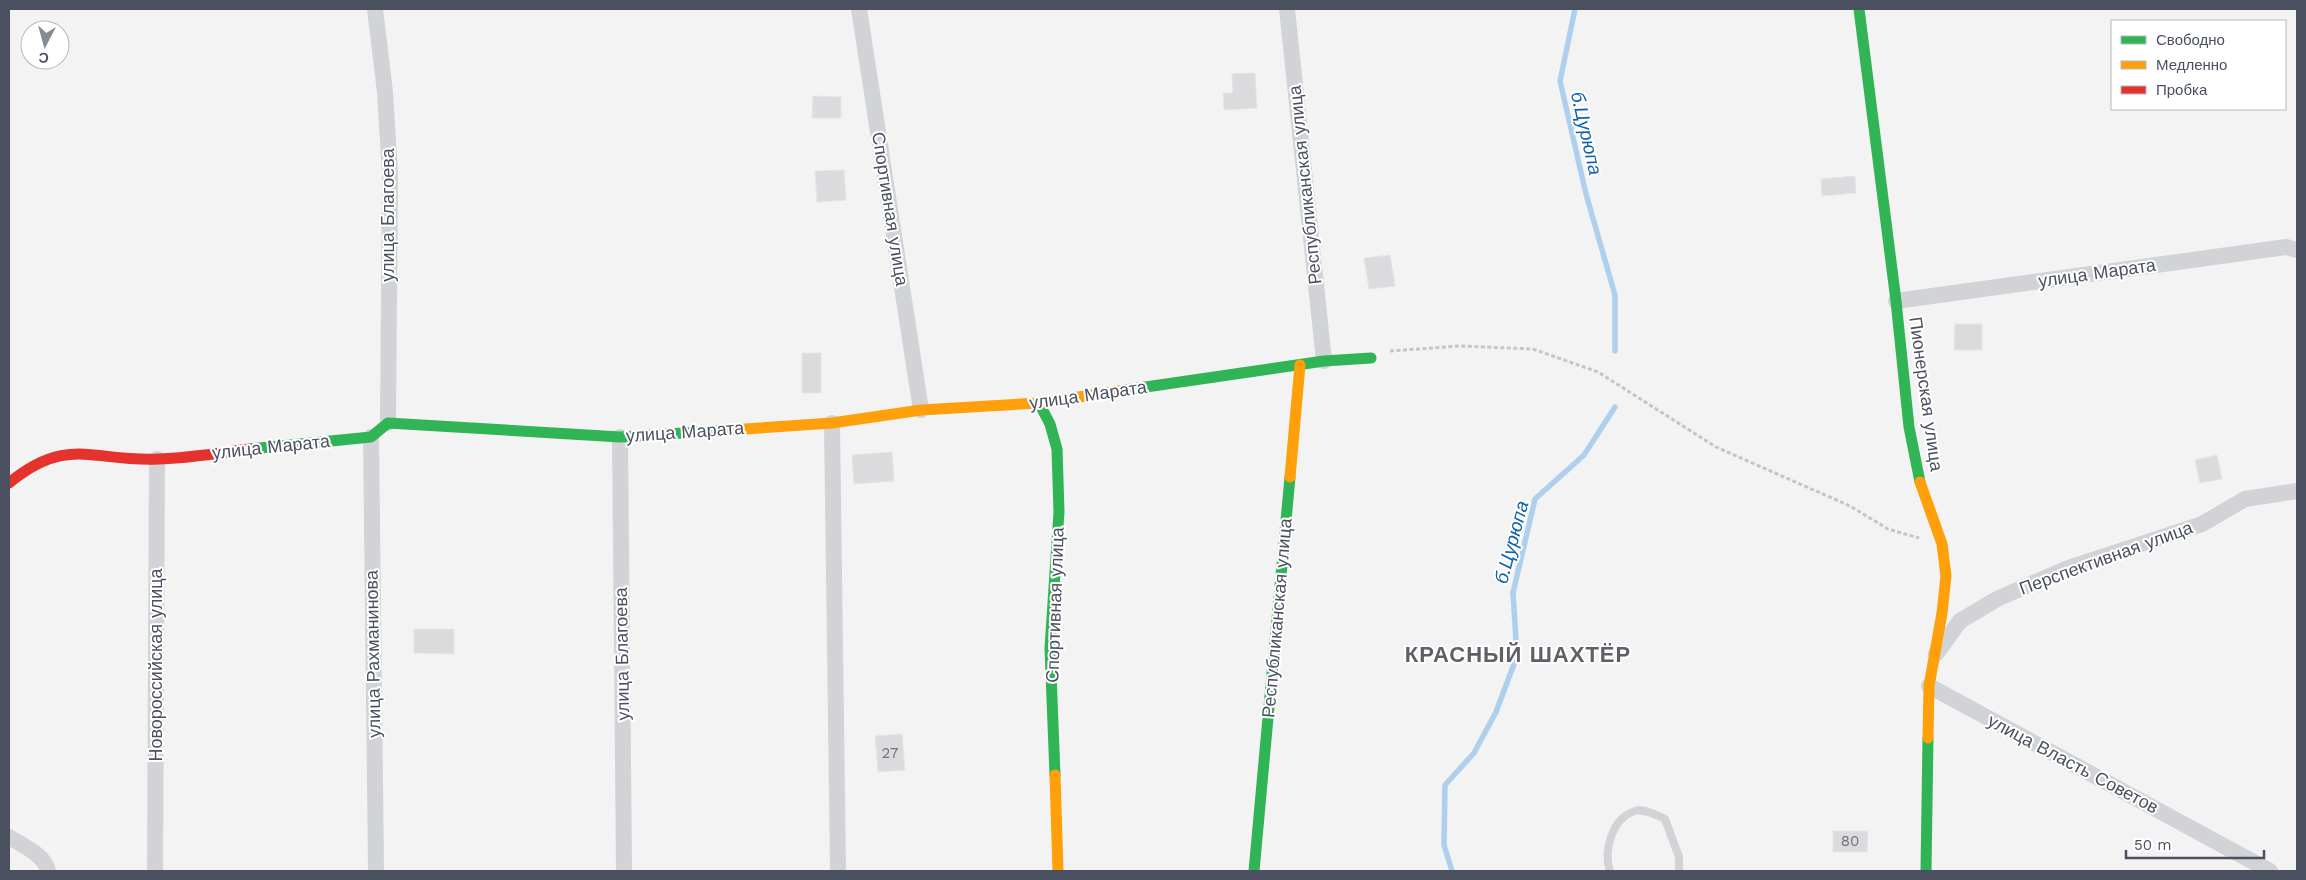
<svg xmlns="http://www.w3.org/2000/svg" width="2306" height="880" font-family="'Work Sans',sans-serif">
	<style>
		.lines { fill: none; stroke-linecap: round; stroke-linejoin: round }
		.stream { stroke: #aed0ed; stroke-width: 5.5 }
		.building { fill: #dbdbdd; stroke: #e4e5e6 }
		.path { stroke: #bdc8c8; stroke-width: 3; stroke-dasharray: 4 2.5; stroke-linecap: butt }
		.lane { stroke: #d1d3d6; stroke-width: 8 }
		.street { stroke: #d1d3d6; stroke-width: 16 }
		.fast { stroke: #30b455; stroke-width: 11 }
		.slow { stroke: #ff9f0a; stroke-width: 11 }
		.jam { stroke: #e5322d; stroke-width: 11 }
		.labels { text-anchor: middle; stroke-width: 4; stroke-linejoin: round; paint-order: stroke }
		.number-label { font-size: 15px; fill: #707480 }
		.street-label { font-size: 18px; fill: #4a5060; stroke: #fff }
		.water-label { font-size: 19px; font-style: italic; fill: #0f63ad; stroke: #fff }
		.district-label { font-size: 22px; font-weight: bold; letter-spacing: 1px; fill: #5f6067; stroke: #fff }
	</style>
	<rect width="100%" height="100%" fill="#f3f3f3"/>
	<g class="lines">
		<!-- stream -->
		<path class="stream" d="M 1575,9 L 1560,81 L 1586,194 L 1615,295 L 1615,351
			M 1452,871 L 1444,845 L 1445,785 L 1474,753 L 1496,712 L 1517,656 L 1513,593 L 1535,499 L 1584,455 L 1615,407"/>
	</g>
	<!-- building -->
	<path class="building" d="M 1255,73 L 1257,108 L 1224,110 L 1223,93 L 1233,93 L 1232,74 Z
		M 813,96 L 841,97 L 841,118 L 812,118 Z
		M 844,170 L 846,200 L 817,202 L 815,171 Z
		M 1855,176 L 1856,193 L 1822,196 L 1821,179 Z
		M 1390,255 L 1395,286 L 1369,289 L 1364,258 Z
		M 1955,324 L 1982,324 L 1982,350 L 1954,350 Z
		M 802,353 L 821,353 L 821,393 L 802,393 Z
		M 892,452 L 894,481 L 854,484 L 852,455 Z
		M 2217,455 L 2222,479 L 2200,483 L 2195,460 Z
		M 414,629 L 454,629 L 454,654 L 414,653 Z
		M 902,734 L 905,770 L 878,772 L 875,736 Z
		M 1833,831 L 1868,831 L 1867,852 L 1833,852 Z"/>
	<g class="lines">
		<!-- path -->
		<path class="path" d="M 1390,351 L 1460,346 L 1533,349 L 1598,372 L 1716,447 L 1850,506 L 1888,529 L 1919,538"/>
		<!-- lane -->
		<path class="lane" d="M 1610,871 C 1603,851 1612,818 1635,811 C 1644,808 1656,815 1665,819 L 1679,857 L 1679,871"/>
		<!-- street -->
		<path class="street" d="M 375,9 L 385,92 L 390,173 L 388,423
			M 859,9 L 921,410
			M 1287,9 L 1324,361
			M 1896,301 L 2286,247 L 2297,250
			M 832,423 L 838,871
			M 371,437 L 376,871
			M 620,437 L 624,871
			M 1936,654 L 1960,621 L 1997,599 L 2068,568 L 2202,524 L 2245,499 L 2297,491
			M 1929,686 L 2270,871
			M 9,837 C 22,845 45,855 48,871
			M 155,871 L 157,459"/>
		<!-- fast -->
		<path class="fast" d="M 1859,9 L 1896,301 L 1909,427 L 1920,482
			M 1125,390 L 1324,361 L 1371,358
			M 1039,403 L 1050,424 L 1057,449 L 1059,512 L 1050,648 L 1055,775
			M 250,449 L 371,437 L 388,423 L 620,437 L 731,430
			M 1254,871 L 1290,477
			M 1926,871 L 1928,738"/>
		<!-- slow -->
		<path class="slow" d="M 731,430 L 832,423 L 921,410 L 1039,403 L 1125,390
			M 1290,477 L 1300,365
			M 1920,482 L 1942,544 L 1946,576 L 1942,613 L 1929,686 L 1928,738
			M 1055,775 L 1058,871"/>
		<!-- jam -->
		<path class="jam" d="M 9,483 C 68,435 93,462 158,459 C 189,458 219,453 250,449"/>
	</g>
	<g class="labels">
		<!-- number labels -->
		<g class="number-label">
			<text x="890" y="758">27</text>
			<text x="1850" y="846">80</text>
		</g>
		<!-- street labels -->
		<g class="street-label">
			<text transform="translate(1305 185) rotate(-96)" y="6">Республиканская улица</text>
			<text transform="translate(890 209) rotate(81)" y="6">Спортивная улица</text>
			<text transform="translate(388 215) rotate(-90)" y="6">улица Благоева</text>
			<text transform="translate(2097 273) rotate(-8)" y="6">улица Марата</text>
			<text transform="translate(1926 394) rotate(82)" y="6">Пионерская улица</text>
			<text transform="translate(1088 395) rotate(-8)" y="6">улица Марата</text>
			<text transform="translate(685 432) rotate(-4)" y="6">улица Марата</text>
			<text transform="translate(271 447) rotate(-6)" y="6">улица Марата</text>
			<text transform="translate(2106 558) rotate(-20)" y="6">Перспективная улица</text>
			<text transform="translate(1055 605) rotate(-88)" y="6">Спортивная улица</text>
			<text transform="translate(1277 618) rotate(-85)" y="6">Республиканская улица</text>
			<text transform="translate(373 654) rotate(-91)" y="6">улица Рахманинова</text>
			<text transform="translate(622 654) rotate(-91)" y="6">улица Благоева</text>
			<text transform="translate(156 665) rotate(-90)" y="6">Новороссийская улица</text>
			<text transform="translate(2073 764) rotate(28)" y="6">улица Власть Советов</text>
		</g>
		<!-- water labels -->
		<g class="water-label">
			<text transform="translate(1587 133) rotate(77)" y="7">б.Цурюпа</text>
			<text transform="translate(1511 542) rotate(-75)" y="7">б.Цурюпа</text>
		</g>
		<!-- district labels -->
		<g class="district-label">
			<text x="1518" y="662">КРАСНЫЙ ШАХТЁР</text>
		</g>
	</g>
	<!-- border -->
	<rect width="2306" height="880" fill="none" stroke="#4a5060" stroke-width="20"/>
	<!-- legend -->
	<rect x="2111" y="20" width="175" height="90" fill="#ffffff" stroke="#b7b9bf"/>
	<rect x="2121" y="36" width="25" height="8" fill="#30b455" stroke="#b7b9bf"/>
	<text x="2156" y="45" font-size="15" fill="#4a5060">Свободно</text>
	<rect x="2121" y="61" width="25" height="8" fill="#ff9f0a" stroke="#b7b9bf"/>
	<text x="2156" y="70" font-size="15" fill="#4a5060">Медленно</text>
	<rect x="2121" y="86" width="25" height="8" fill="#e5322d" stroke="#b7b9bf"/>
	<text x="2156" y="95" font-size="15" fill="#4a5060">Пробка</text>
	<!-- north arrow -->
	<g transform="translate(45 45) rotate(186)"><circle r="24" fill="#ffffff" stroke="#b7b9bf"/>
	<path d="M0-4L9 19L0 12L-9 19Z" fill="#858993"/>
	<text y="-8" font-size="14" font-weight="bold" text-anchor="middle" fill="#4a5060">С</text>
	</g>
	<!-- scale -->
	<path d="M2126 850v8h138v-8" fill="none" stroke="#4a5060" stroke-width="2.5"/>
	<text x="2134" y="850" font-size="15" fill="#4a5060" stroke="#ffffff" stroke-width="4" paint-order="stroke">50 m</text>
</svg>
